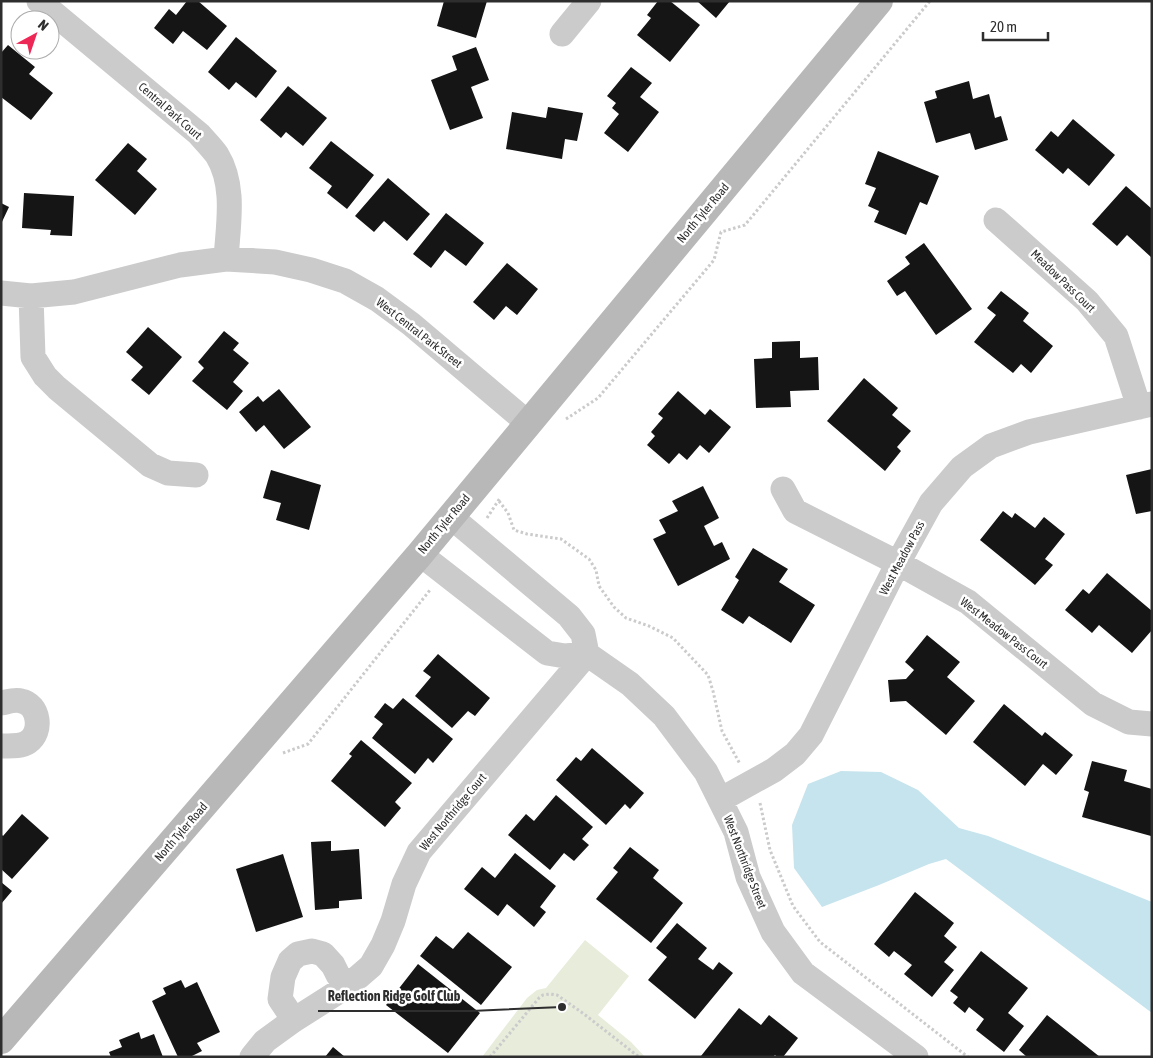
<svg xmlns="http://www.w3.org/2000/svg" width="1153" height="1058" font-family="'Asap Condensed',sans-serif">
	<style>
		.green { fill: #e7ecdb }
		.water { fill: #c6e4ed }
		.building { fill: #151515 }
		.lines { fill: none; stroke-linecap: round; stroke-linejoin: round }
		.path { stroke: #cbcbcb; stroke-width: 3; stroke-dasharray: 2.5 2.5; stroke-linecap: butt }
		.minor { stroke: #cbcbcb; stroke-width: 25 }
		.secondary { stroke: #b8b8b8; stroke-width: 28 }
		.labels { text-anchor: middle; stroke-width: 5; stroke-linejoin: round; paint-order: stroke }
		.street-label { font-size: 12px; fill: #2e2e2e; stroke: #fff }
		.leader { fill: none; stroke: #2e2e2e; stroke-width: 2 }
		.callout-dot { fill: #2e2e2e; stroke: #fff; stroke-width: 2 }
		.callout-label { font-size: 14px; text-anchor: middle; font-weight: bold; fill: #2e2e2e; stroke: #fff; stroke-width: 5; stroke-linejoin: round; paint-order: stroke }
	</style>
	<rect width="100%" height="100%" fill="#fff"/>
	<!-- green -->
	<path class="green" d="M 585,940 L 629,976 L 598,1015 L 631,1042 L 645,1057 L 482,1057 L 527,998 L 537,990 L 546,988 Z"/>
	<!-- water -->
	<path class="water" d="M 841,771 L 881,772 L 918,790 L 959,828 L 988,836 L 1152,902 L 1152,1013 L 946,859 L 929,864 L 879,885 L 822,907 L 794,868 L 792,825 L 808,784 Z"/>
	<!-- building -->
	<path class="building" d="M 187,1 L 198,1 L 227,26 L 207,50 L 183,31 L 173,44 L 154,28 L 169,9 L 176,15 Z
		M 444,1 L 487,1 L 476,38 L 437,26 Z
		M 658,1 L 670,1 L 700,25 L 670,62 L 637,35 L 651,18 L 647,15 Z
		M 697,1 L 730,1 L 716,18 Z
		M 236,37 L 277,71 L 256,98 L 236,82 L 229,90 L 208,72 Z
		M 8,45 L 35,67 L 29,74 L 53,93 L 31,120 L 1,97 L 1,53 Z
		M 476,47 L 489,80 L 471,87 L 483,118 L 450,130 L 431,80 L 457,70 L 452,56 Z
		M 631,67 L 652,83 L 640,97 L 659,112 L 628,152 L 604,133 L 619,114 L 612,108 L 616,103 L 607,96 Z
		M 969,81 L 973,99 L 989,94 L 995,118 L 1001,116 L 1008,140 L 975,150 L 970,133 L 936,143 L 924,102 L 937,98 L 935,91 Z
		M 288,86 L 327,118 L 303,146 L 286,132 L 281,138 L 260,120 Z
		M 548,107 L 583,113 L 577,141 L 565,139 L 562,159 L 506,149 L 512,112 L 546,118 Z
		M 1073,119 L 1115,155 L 1089,186 L 1068,168 L 1063,174 L 1035,150 L 1051,131 L 1058,137 Z
		M 331,141 L 374,175 L 347,209 L 327,193 L 332,186 L 309,168 Z
		M 128,143 L 147,159 L 137,171 L 157,189 L 135,215 L 95,180 Z
		M 878,151 L 939,176 L 927,205 L 920,202 L 906,235 L 874,222 L 879,211 L 868,206 L 876,188 L 865,184 Z
		M 388,178 L 430,214 L 407,241 L 384,221 L 374,232 L 355,216 Z
		M 1126,186 L 1152,209 L 1152,258 L 1127,235 L 1117,246 L 1092,224 Z
		M 24,193 L 74,196 L 72,236 L 50,235 L 51,230 L 22,228 Z
		M 1,203 L 9,207 L 1,224 Z
		M 446,213 L 484,243 L 466,266 L 445,250 L 431,268 L 413,254 Z
		M 924,243 L 972,309 L 936,335 L 905,291 L 897,296 L 887,281 L 910,264 L 905,257 Z
		M 507,263 L 538,289 L 517,315 L 506,306 L 494,320 L 473,302 Z
		M 1001,291 L 1029,313 L 1023,321 L 1053,346 L 1031,373 L 1021,364 L 1013,373 L 974,342 L 996,315 L 987,308 Z
		M 148,327 L 182,357 L 149,395 L 131,380 L 143,367 L 126,352 Z
		M 224,331 L 239,343 L 233,350 L 249,363 L 233,382 L 243,391 L 227,410 L 192,381 L 204,368 L 198,362 Z
		M 800,341 L 800,358 L 818,357 L 819,390 L 790,391 L 791,407 L 756,408 L 754,359 L 772,358 L 772,342 Z
		M 864,378 L 898,408 L 892,415 L 911,431 L 897,447 L 901,451 L 885,471 L 827,421 Z
		M 279,389 L 311,427 L 284,449 L 264,425 L 256,432 L 239,412 L 258,396 L 263,402 Z
		M 678,391 L 705,415 L 710,409 L 731,427 L 709,453 L 700,445 L 687,460 L 679,453 L 669,464 L 647,445 L 655,436 L 651,432 L 663,418 L 658,414 Z
		M 1152,469 L 1152,511 L 1136,514 L 1126,475 Z
		M 271,470 L 321,485 L 309,530 L 276,520 L 281,503 L 263,498 Z
		M 703,486 L 719,518 L 704,526 L 714,546 L 722,542 L 730,559 L 678,586 L 653,539 L 666,533 L 659,520 L 678,511 L 672,501 Z
		M 1003,511 L 1012,518 L 1015,513 L 1035,528 L 1044,517 L 1065,534 L 1045,559 L 1053,565 L 1035,585 L 980,540 Z
		M 753,548 L 788,569 L 779,582 L 815,605 L 791,643 L 749,616 L 743,624 L 721,610 L 739,580 L 735,577 Z
		M 1107,573 L 1152,611 L 1152,630 L 1132,653 L 1099,625 L 1092,633 L 1065,610 L 1083,589 L 1089,594 Z
		M 927,635 L 960,662 L 947,677 L 975,701 L 946,735 L 906,701 L 890,702 L 888,680 L 906,679 L 914,670 L 905,662 Z
		M 438,654 L 490,698 L 475,716 L 468,711 L 452,728 L 415,696 L 431,677 L 423,671 Z
		M 403,698 L 453,739 L 433,763 L 428,758 L 415,774 L 372,738 L 383,724 L 374,717 L 385,703 L 393,709 Z
		M 1004,704 L 1042,736 L 1045,732 L 1073,755 L 1056,775 L 1043,764 L 1025,786 L 973,742 Z
		M 361,740 L 412,783 L 395,802 L 401,808 L 385,827 L 331,781 L 352,756 L 349,754 Z
		M 592,748 L 644,793 L 630,809 L 625,804 L 606,825 L 556,780 L 576,757 L 581,761 Z
		M 1092,761 L 1127,770 L 1124,781 L 1152,789 L 1151,836 L 1082,817 L 1089,792 L 1084,790 Z
		M 556,795 L 593,827 L 582,839 L 589,845 L 574,861 L 564,853 L 550,870 L 508,835 L 526,814 L 534,821 Z
		M 22,814 L 49,838 L 12,879 L 1,869 L 1,834 L 3,836 Z
		M 331,841 L 331,851 L 359,849 L 362,899 L 339,901 L 339,908 L 315,910 L 311,842 Z
		M 630,847 L 659,870 L 653,878 L 683,903 L 651,943 L 596,899 L 618,872 L 613,868 Z
		M 515,853 L 556,886 L 540,907 L 546,912 L 534,927 L 507,904 L 498,916 L 464,889 L 482,867 L 495,878 Z
		M 283,854 L 303,917 L 256,932 L 236,869 Z
		M 1,882 L 12,891 L 1,904 Z
		M 915,892 L 954,923 L 944,936 L 957,947 L 944,962 L 954,970 L 932,997 L 904,974 L 912,965 L 894,951 L 889,957 L 874,944 Z
		M 677,923 L 707,948 L 698,959 L 713,970 L 719,962 L 733,973 L 695,1019 L 648,980 L 667,957 L 656,948 Z
		M 468,932 L 512,967 L 481,1005 L 420,956 L 436,936 L 453,949 Z
		M 981,951 L 1028,988 L 1008,1013 L 1024,1026 L 1004,1052 L 976,1030 L 984,1019 L 969,1007 L 965,1013 L 953,1003 L 958,997 L 950,991 Z
		M 418,964 L 480,1013 L 448,1053 L 386,1005 Z
		M 181,980 L 185,988 L 197,982 L 220,1032 L 197,1043 L 202,1051 L 190,1057 L 178,1057 L 152,1001 L 166,994 L 163,988 Z
		M 739,1008 L 761,1025 L 769,1015 L 798,1038 L 783,1057 L 777,1057 L 775,1055 L 773,1057 L 702,1057 L 701,1056 Z
		M 1047,1015 L 1100,1057 L 1027,1057 L 1019,1050 Z
		M 139,1032 L 141,1039 L 154,1034 L 163,1057 L 111,1057 L 109,1052 L 122,1047 L 119,1040 Z
		M 333,1047 L 345,1057 L 325,1057 Z"/>
	<g class="lines">
		<!-- path -->
		<path class="path" d="M 566,419 L 598,398 L 714,260 L 721,232 L 745,225 L 930,1
			M 499,501 L 508,513 L 514,530 L 527,534 L 561,539 L 589,559 L 596,570 L 599,586 L 614,607 L 626,618 L 649,626 L 673,638 L 708,675 L 713,691 L 722,731 L 740,764
			M 487,518 L 500,498
			M 283,753 L 308,744 L 430,590
			M 760,803 L 770,850 L 793,906 L 820,942 L 968,1057
			M 490,1057 L 539,998 L 543,995 L 550,994 L 557,995 L 584,1014 L 639,1057"/>
		<!-- minor -->
		<path class="minor" d="M 39,1 L 199,134 C 205,141 212,148 217,155 C 236,186 228,225 226,259
			M 562,34 L 589,1
			M 996,220 L 1087,301 L 1116,336 L 1139,407
			M 1,293 L 31,296 L 74,292 L 180,265 L 226,259 L 275,262 L 311,270 L 345,281 L 377,299 L 411,324 L 528,423
			M 31,296 L 33,357 L 45,376 L 57,388 L 150,465 L 168,473 L 196,475
			M 783,489 L 795,511 L 898,563 L 968,602 L 1093,704 L 1129,722 L 1152,724
			M 451,517 L 569,616 L 583,634 L 587,654
			M 420,554 L 547,653 L 565,656 L 587,654 L 630,684 L 664,716 L 706,772 L 736,832 L 748,877 L 773,932 L 803,973 L 916,1057
			M 1,703 C 7,702 15,699 21,701 C 39,704 43,732 28,742 C 21,747 10,746 1,746
			M 720,800 L 774,770 L 795,754 L 811,735 L 898,563 L 931,503 L 962,467 L 991,446 L 1029,432 L 1152,404
			M 294,1020 L 280,999 L 283,977 L 290,961 L 298,954 L 312,951 L 323,954 L 333,965 L 338,975 L 349,985
			M 252,1057 L 265,1041 L 294,1020 L 349,985 L 371,966 L 383,945 L 393,921 L 404,884 L 419,852 L 587,654"/>
		<!-- secondary -->
		<path class="secondary" d="M 1,1040 L 420,554 L 879,1"/>
	</g>
	<g class="labels">
		<!-- street labels -->
		<g class="street-label">
			<text transform="translate(170 111) rotate(41)" y="4">Central Park Court</text>
			<text transform="translate(703 213) rotate(-50)" y="4">North Tyler Road</text>
			<text transform="translate(1063 281) rotate(44)" y="4">Meadow Pass Court</text>
			<text transform="translate(419 333) rotate(38)" y="4">West Central Park Street</text>
			<text transform="translate(444 524) rotate(-50)" y="4">North Tyler Road</text>
			<text transform="translate(902 558) rotate(-62)" y="4">West Meadow Pass</text>
			<text transform="translate(1004 633) rotate(38)" y="4">West Meadow Pass Court</text>
			<text transform="translate(453 812) rotate(-50)" y="4">West Northridge Court</text>
			<text transform="translate(181 832) rotate(-49)" y="4">North Tyler Road</text>
			<text transform="translate(745 862) rotate(69)" y="4">West Northridge Street</text>
		</g>
	</g>
	<!-- callouts -->
	<path class="leader" d="M562 1007L471 1011H318"/>
	<circle class="callout-dot" cx="562" cy="1007" r="5"/>
	<g class="callout-label">
		<text x="394" y="1001">Reflection Ridge Golf Club</text>
	</g>
	<!-- border -->
	<rect width="1153" height="1058" fill="none" stroke="#2e2e2e" stroke-width="5"/>
	<!-- north arrow -->
	<g transform="translate(35 35) rotate(40)"><circle r="24" fill="#ffffff" stroke="#ababab"/>
	<path d="M0-4L9 19L0 12L-9 19Z" fill="#ed2857"/>
	<text y="-8" font-size="14" font-weight="bold" text-anchor="middle" fill="#2e2e2e">N</text>
	</g>
	<!-- scale -->
	<path d="M983 32v8h65v-8" fill="none" stroke="#2e2e2e" stroke-width="2.5"/>
	<text x="990" y="32" font-size="15" fill="#2e2e2e" stroke="#ffffff" stroke-width="4" paint-order="stroke">20 m</text>
</svg>
